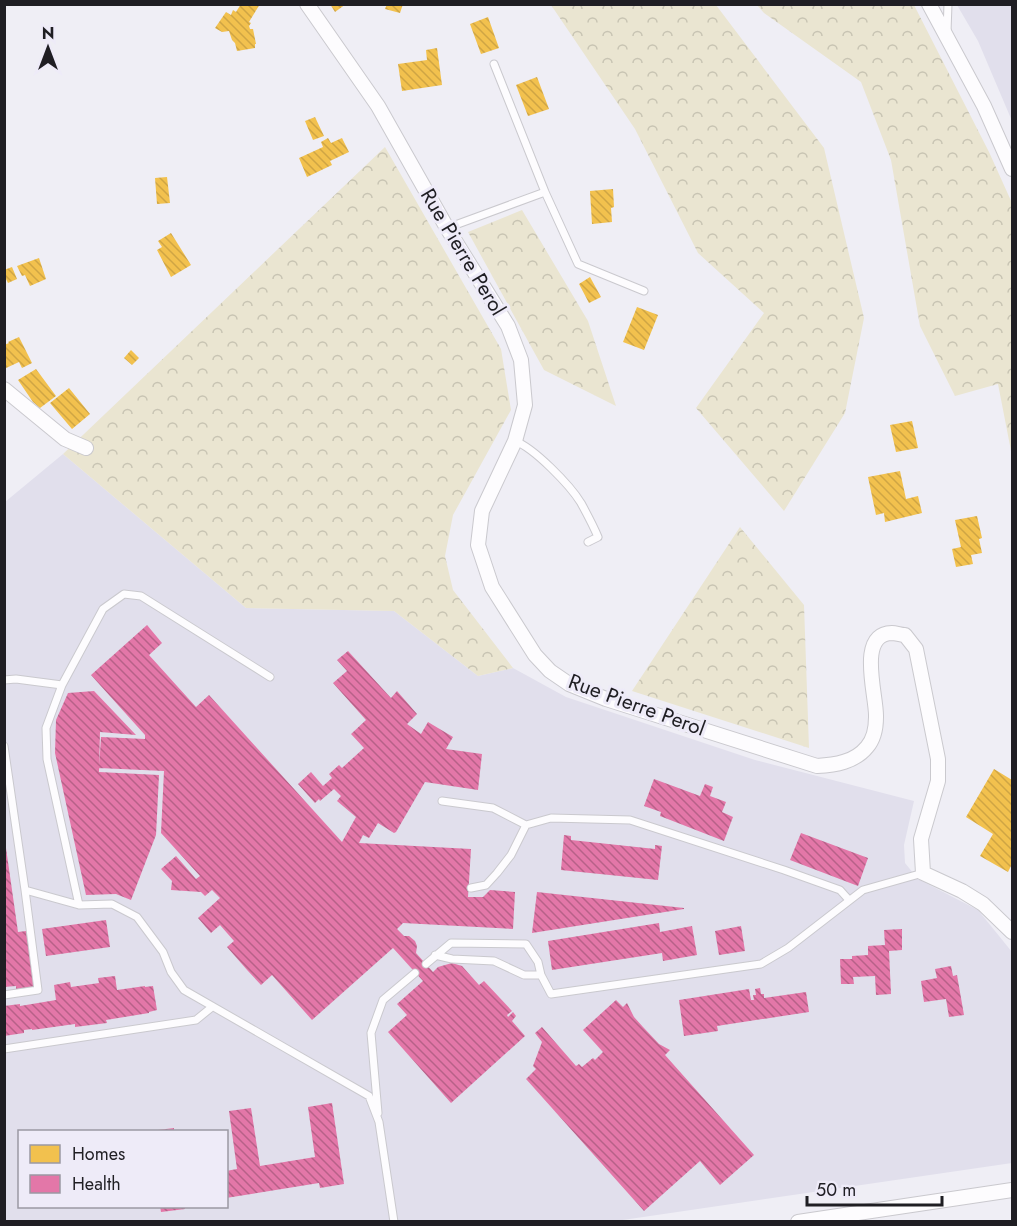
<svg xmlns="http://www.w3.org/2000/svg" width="1017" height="1226" font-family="Jost,sans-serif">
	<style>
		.built { fill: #e1dfec; fill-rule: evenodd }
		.forest { fill: url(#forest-crowns) }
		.homes { fill: url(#homes-back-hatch) }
		.health { fill: url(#health-back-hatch) }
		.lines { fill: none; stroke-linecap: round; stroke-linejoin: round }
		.service-casing { stroke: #cac9ce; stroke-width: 9 }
		.minor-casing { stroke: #cac9ce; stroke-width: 16 }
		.service { stroke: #fdfcfe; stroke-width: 7 }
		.minor { stroke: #fdfcfe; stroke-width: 14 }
		.labels { text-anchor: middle; stroke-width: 6; stroke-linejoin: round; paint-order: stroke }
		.street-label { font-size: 21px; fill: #1f1e23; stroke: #eeebf8 }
	</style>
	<defs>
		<pattern id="forest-crowns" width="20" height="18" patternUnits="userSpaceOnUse" patternTransform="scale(1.5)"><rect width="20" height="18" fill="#eae5d1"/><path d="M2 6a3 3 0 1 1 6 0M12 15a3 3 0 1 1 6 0" fill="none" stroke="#c8c4b3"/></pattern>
		<pattern id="homes-back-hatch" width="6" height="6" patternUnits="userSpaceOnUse" patternTransform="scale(1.5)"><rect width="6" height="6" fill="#f2c14e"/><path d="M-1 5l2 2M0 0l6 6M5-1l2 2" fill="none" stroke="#cfa544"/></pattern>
		<pattern id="health-back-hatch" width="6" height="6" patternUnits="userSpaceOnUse" patternTransform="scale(1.5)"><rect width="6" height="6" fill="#e377a8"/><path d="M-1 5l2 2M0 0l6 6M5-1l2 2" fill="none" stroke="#b76188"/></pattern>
	</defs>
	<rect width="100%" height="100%" fill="#efeef5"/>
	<!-- built -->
	<path class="built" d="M 957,5 L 1012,5 L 1012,121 L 978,41 Z
		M 63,454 L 246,608 L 394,611 L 478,676 L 513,668 L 566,697 L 755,760 L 914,801 L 904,845 L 905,863 L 918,879 L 978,910 L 1012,952 L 1012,1163 L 616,1221 L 5,1222 L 5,502 ZM 20,1132 L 226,1132 L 226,1206 L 20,1206 Z"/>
	<!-- forest -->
	<path class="forest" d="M 551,5 L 716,5 L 824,148 L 864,318 L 845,413 L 784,511 L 696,408 L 764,313 L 698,253 L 635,129 Z
		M 757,5 L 914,5 L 989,152 L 1012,203 L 1012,456 L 998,384 L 955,396 L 920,326 L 891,160 L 861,82 L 764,13 Z
		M 385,147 L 501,349 L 511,410 L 453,515 L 445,556 L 453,590 L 513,668 L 478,676 L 394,611 L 246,608 L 63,454 Z
		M 522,210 L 588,321 L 616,406 L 544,370 L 468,232 Z
		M 740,527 L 804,605 L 809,748 L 632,691 Z"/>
	<!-- homes -->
	<path class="homes" d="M 241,4 L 260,4 L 249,22 L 251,23 L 249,26 L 250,29 L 253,29 L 256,44 L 255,44 L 255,48 L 237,51 L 235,43 L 232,40 L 229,31 L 222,32 L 215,28 L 226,12 L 231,15 L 233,10 L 236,12 Z
		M 330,4 L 346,4 L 335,12 Z
		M 387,4 L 403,4 L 400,13 L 385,9 Z
		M 488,17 L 499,48 L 481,54 L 470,24 Z
		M 437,48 L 442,85 L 402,91 L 398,64 L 427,60 L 426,50 Z
		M 537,77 L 549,109 L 528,116 L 516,85 Z
		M 315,117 L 324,136 L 313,140 L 305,121 Z
		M 328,138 L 331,143 L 342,138 L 349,152 L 330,161 L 332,165 L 307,177 L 299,158 L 323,147 L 321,142 Z
		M 167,177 L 170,203 L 157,204 L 155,178 Z
		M 613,189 L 614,207 L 611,208 L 612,222 L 592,224 L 590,191 Z
		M 171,233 L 191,265 L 171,277 L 157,250 L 162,247 L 158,241 Z
		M 39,258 L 46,279 L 30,286 L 25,275 L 22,276 L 17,266 Z
		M 12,267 L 17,279 L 8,283 L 4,275 L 4,270 Z
		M 590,277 L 601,297 L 589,303 L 579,284 Z
		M 637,307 L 658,315 L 644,350 L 623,342 Z
		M 19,337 L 32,363 L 22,368 L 19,362 L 4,369 L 4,345 L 9,343 L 8,342 Z
		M 131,350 L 139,358 L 132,365 L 124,358 Z
		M 36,369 L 56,396 L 40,408 L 33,402 L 18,380 Z
		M 69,388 L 90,414 L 72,429 L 50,403 Z
		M 912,421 L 918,448 L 896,452 L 890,425 Z
		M 900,471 L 906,499 L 918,496 L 922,513 L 885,522 L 884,513 L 876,515 L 868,477 Z
		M 977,516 L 982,538 L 979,539 L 982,553 L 971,555 L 973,564 L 956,567 L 952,549 L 961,547 L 955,520 Z
		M 994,769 L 1012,780 L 1012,864 L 1008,872 L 980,856 L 993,834 L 966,817 Z"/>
	<!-- health -->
	<path class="health" d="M 147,625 L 162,643 L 149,655 L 196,707 L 209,695 L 342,842 L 356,817 L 337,801 L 341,796 L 334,789 L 320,801 L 319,799 L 315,803 L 298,784 L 311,772 L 323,786 L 332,778 L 329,774 L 339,765 L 342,768 L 364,748 L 351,734 L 366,720 L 333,683 L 347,671 L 337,660 L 348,651 L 391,698 L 397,691 L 417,714 L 407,724 L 421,734 L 428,722 L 453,737 L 446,749 L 482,754 L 478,790 L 425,782 L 396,832 L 394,833 L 378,823 L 369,838 L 363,835 L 359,843 L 471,849 L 468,897 L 483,897 L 490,890 L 515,892 L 513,929 L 403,923 L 397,929 L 404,936 L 409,936 L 415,941 L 417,946 L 416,953 L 433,972 L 438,967 L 452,963 L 462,966 L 479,985 L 484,981 L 512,1011 L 507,1015 L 508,1017 L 513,1012 L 516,1016 L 512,1021 L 525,1036 L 451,1103 L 388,1032 L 407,1015 L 397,1004 L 423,981 L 393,948 L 312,1020 L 272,975 L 261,985 L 248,971 L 227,947 L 234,941 L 220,925 L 211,933 L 198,918 L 220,898 L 212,890 L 205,896 L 201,892 L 171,890 L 172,881 L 161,869 L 176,856 L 196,879 L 200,876 L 161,833 L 164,771 L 99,768 L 101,737 L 145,739 L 145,735 L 91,675 Z
		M 94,691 L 136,735 L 100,732 L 99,772 L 159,775 L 156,835 L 131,900 L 116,894 L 86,895 L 55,753 L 56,720 L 68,693 Z
		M 654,779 L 700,796 L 705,784 L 713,787 L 710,796 L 726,802 L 722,812 L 733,817 L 724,841 L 660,816 L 661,812 L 644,806 Z
		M 801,833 L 868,858 L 858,886 L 790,860 Z
		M 564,835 L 571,836 L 571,840 L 655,849 L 655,845 L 662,846 L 658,880 L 561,870 Z
		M 4,848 L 6,848 L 18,932 L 26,931 L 35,989 L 16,991 L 16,986 L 4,987 Z
		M 537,892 L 684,908 L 684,909 L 532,933 Z
		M 106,920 L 110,947 L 46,956 L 42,929 Z
		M 659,923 L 660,932 L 692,926 L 697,955 L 663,961 L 662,953 L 552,970 L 548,941 Z
		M 741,926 L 745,951 L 719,955 L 715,931 Z
		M 902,929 L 902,950 L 889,951 L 891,994 L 876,995 L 875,976 L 853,977 L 854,984 L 841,984 L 840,959 L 852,959 L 852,956 L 868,955 L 868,946 L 885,945 L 884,930 Z
		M 951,966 L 953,976 L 957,975 L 964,1015 L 949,1017 L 946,999 L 924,1002 L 921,981 L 937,978 L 935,969 Z
		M 115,976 L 117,990 L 145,986 L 145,987 L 153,986 L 157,1010 L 149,1012 L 149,1013 L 106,1020 L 107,1023 L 75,1027 L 75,1024 L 32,1030 L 32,1029 L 24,1030 L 24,1033 L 4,1036 L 4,1006 L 20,1004 L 20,1006 L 56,1000 L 54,985 L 70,982 L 71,987 L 99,983 L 98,978 Z
		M 760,988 L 761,994 L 764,994 L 764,998 L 806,992 L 809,1012 L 717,1026 L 718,1031 L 684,1036 L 679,1000 L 749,989 L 751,1000 L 754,1000 L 753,995 L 756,995 L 755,989 Z
		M 616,1000 L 623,1007 L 627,1003 L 634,1017 L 643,1027 L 659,1044 L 670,1050 L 665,1055 L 754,1155 L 720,1185 L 700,1161 L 644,1211 L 526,1079 L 536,1069 L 533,1066 L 542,1042 L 535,1033 L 542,1027 L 576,1066 L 579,1064 L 582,1067 L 593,1058 L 595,1060 L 603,1052 L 583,1030 Z
		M 332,1103 L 344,1184 L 320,1188 L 319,1183 L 226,1198 L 226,1171 L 237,1169 L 229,1111 L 251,1108 L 260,1166 L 315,1157 L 308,1107 Z
		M 174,1128 L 174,1132 L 158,1132 L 158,1130 Z
		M 160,1206 L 185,1206 L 185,1209 L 161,1212 Z"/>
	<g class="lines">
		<!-- service casing -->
		<g class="service-casing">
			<path id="service" d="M 947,32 L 948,4
				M 494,64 L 545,192 L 578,264 L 644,291
				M 447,228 L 545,192
				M 515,441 C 534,448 570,485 581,503 C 587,514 593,525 598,537 L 588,542
				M 270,677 L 141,596 L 124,594 L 103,609 L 62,685 L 46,728 L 47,759 L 79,905 L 112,904 L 137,917 L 163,952 L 171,972 L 184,990 L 369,1096 L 379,1122 L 394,1222
				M 4,680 L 16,679 L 62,685
				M 4,746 L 25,890
				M 442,801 L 493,808 L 526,825 L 551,818 L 630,820 L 784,870 L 840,890 L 849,900
				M 471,888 L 486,885 L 497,873 L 511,855 L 526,825
				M 426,964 L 451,943 L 526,944 L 538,962 L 541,975 L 524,975 L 494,961 L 452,959 L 435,955
				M 541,975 L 551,994 L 761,964 L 788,948 L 863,890 L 923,873
				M 4,995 L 38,990 L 25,890 L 79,905
				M 4,1049 L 196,1020 L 212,1007
				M 378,1113 L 371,1033 L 383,1000 L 415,973"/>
		</g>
		<!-- minor casing -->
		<g class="minor-casing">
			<path id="minor" d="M 307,4 L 378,106 L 447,228 L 508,326 L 521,360 L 525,405 L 515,441 L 482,511 L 478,545 L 492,587 L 535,655 L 550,671 L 569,684 L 606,699 L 817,766 C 835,765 855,762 867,747 C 874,739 876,728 876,717 C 877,696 856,634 892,633 C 896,633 901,635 905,635 L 916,649 L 938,759 L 938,781 L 921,839 L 923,873 L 962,891 L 983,904 L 1012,932
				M 929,4 L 984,106 L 1012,169
				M 4,389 L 65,439 L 86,448
				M 798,1222 L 1012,1190"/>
		</g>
		<!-- service -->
		<use href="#service" class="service"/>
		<!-- minor -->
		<use href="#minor" class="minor"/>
	</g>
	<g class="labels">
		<!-- street labels -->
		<g class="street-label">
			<text transform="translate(463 252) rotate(59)" y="7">Rue Pierre Perol</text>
			<text transform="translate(637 705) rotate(20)" y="7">Rue Pierre Perol</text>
		</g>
	</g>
	<!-- border -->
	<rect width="1017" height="1226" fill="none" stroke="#1f1e23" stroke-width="12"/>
	<!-- legend -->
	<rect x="18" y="1130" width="210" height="78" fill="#eeebf8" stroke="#9b99a3" stroke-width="1.5"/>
	<rect x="30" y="1145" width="30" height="18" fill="#f2c14e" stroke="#9b99a3" stroke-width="1.5"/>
	<text x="72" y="1160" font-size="18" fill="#1f1e23">Homes</text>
	<rect x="30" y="1175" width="30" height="18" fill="#e377a8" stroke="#9b99a3" stroke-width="1.5"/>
	<text x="72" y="1190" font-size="18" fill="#1f1e23">Health</text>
	<!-- north arrow -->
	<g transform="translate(48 48)" stroke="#eeebf8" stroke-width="4.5" paint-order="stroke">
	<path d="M0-4.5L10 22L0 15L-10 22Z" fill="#1f1e23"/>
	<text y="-9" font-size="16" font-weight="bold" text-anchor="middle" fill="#1f1e23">N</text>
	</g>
	<!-- scale -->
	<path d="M807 1196v9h135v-9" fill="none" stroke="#1f1e23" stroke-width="3"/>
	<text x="816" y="1196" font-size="18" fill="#1f1e23" stroke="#eeebf8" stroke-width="4.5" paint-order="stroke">50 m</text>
</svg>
